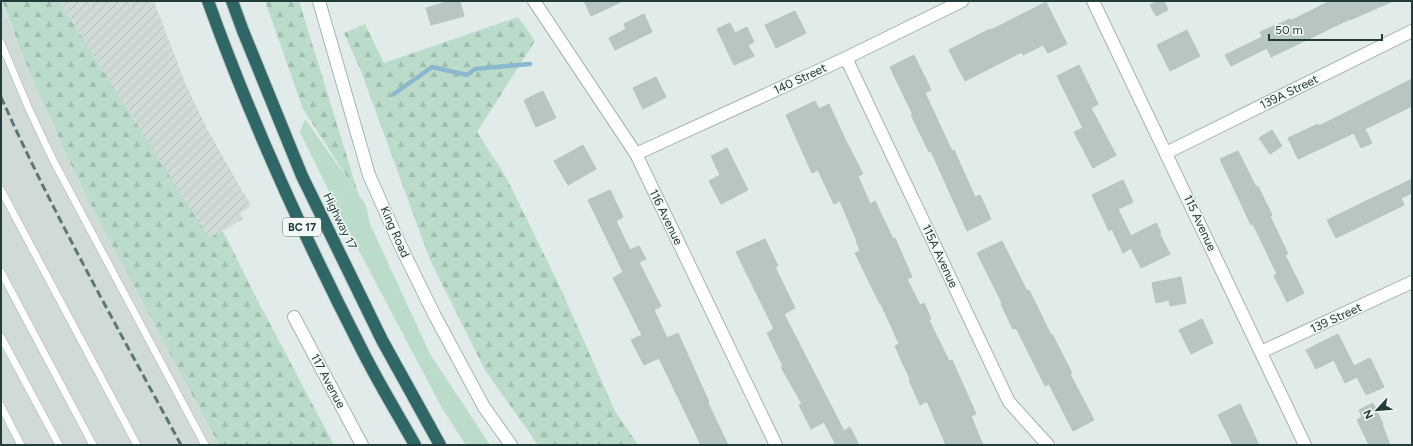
<svg xmlns="http://www.w3.org/2000/svg" width="1413" height="446" font-family="Figtree,sans-serif">
	<style>
		.built { fill: #d0dbd8 }
		.industrial { fill: url(#industrial-furrows) }
		.grass { fill: #bbdcca }
		.forest { fill: url(#forest-firs) }
		.lines { fill: none; stroke-linecap: round; stroke-linejoin: round }
		.stream { stroke: #8bb7cf; stroke-width: 4.5 }
		.building { fill: #b7c6c3; stroke: #b4c5c1 }
		.lane-casing { stroke: #a4b3b1; stroke-width: 8 }
		.street-casing { stroke: #a4b3b1; stroke-width: 14 }
		.secondary-casing { stroke: #a0b7b3; stroke-width: 14 }
		.highway-casing { stroke: #c1c8c8; stroke-width: 14 }
		.lane { stroke: #fff; stroke-width: 7 }
		.street { stroke: #fff; stroke-width: 12 }
		.secondary { stroke: #fff; stroke-width: 12 }
		.highway { stroke: #2f6767; stroke-width: 12 }
		.rail { stroke: #5d7775; stroke-width: 3; stroke-dasharray: 8 4; stroke-linecap: butt }
		.labels { text-anchor: middle; stroke-width: 3; stroke-linejoin: round; paint-order: stroke }
		.shield { fill: #f2f8f6; stroke: #607472; stroke-width: 1 }
		.shield-label { font-size: 11px; font-weight: bold; fill: #223c3a }
		.street-label { font-size: 12px; fill: #223c3a; stroke: #f2f8f6 }
	</style>
	<defs>
		<pattern id="industrial-furrows" width="10" height="10" patternUnits="userSpaceOnUse"><rect width="10" height="10" fill="#d0dbd8"/><path d="M-1 1l2-2M0 10L10 0M9 11l2-2" fill="none" stroke="#b2bdba"/></pattern>
		<pattern id="forest-firs" width="22" height="20" patternUnits="userSpaceOnUse"><rect width="22" height="20" fill="#bbdcca"/><path d="M5 1l3.5 6h-7zM16 11l3.5 6h-7z" fill="#a0beae"/></pattern>
	</defs>
	<rect width="100%" height="100%" fill="#e1ebe9"/>
	<!-- built -->
	<path class="built" d="M 1,1 L 23,56 L 64,150 L 98,219 L 219,445 L 1,445 Z"/>
	<!-- industrial -->
	<path class="industrial" d="M 59,1 L 154,1 L 185,83 L 208,131 L 251,206 L 240,213 L 243,219 L 209,239 Z"/>
	<!-- grass -->
	<path class="grass" d="M 305,119 L 366,205 L 370,224 L 430,354 L 490,445 L 466,445 L 443,410 L 346,226 L 300,132 Z"/>
	<!-- forest -->
	<path class="forest" d="M 2,1 L 59,1 L 209,238 L 223,231 L 261,307 L 334,445 L 219,445 L 98,219 L 64,150 L 23,56 Z
		M 265,1 L 299,1 L 359,196 L 303,109 Z
		M 518,17 L 535,41 L 477,132 L 506,177 L 560,287 L 615,411 L 638,445 L 538,445 L 485,370 L 430,260 L 361,71 L 344,33 L 365,24 L 384,63 Z"/>
	<g class="lines">
		<!-- stream -->
		<path class="stream" d="M 394,94 L 432,67 L 467,75 L 475,69 L 530,64"/>
	</g>
	<!-- building -->
	<path class="building" d="M 450,1 L 460,1 L 464,16 L 431,25 L 426,8 Z
		M 584,1 L 623,1 L 591,16 Z
		M 1157,1 L 1164,1 L 1168,10 L 1156,16 L 1150,5 Z
		M 1330,1 L 1393,1 L 1350,20 L 1350,19 L 1271,57 L 1267,48 L 1231,66 L 1225,55 L 1262,37 L 1260,32 L 1290,19 L 1290,21 Z
		M 1046,2 L 1067,44 L 1048,53 L 1043,45 L 1023,55 L 1022,52 L 965,81 L 949,50 L 990,29 L 991,30 Z
		M 795,11 L 806,33 L 776,48 L 765,25 Z
		M 644,14 L 652,32 L 615,50 L 609,38 L 626,29 L 624,24 Z
		M 730,23 L 735,33 L 747,27 L 754,42 L 748,45 L 754,56 L 734,65 L 717,29 Z
		M 1187,30 L 1200,56 L 1170,71 L 1157,45 Z
		M 914,55 L 931,90 L 925,93 L 952,151 L 954,150 L 975,197 L 980,195 L 991,219 L 967,231 L 931,151 L 929,152 L 911,115 L 913,115 L 890,67 Z
		M 1079,65 L 1098,104 L 1091,108 L 1116,155 L 1093,168 L 1074,132 L 1083,128 L 1057,76 Z
		M 656,77 L 666,97 L 643,109 L 633,88 Z
		M 1412,79 L 1412,106 L 1365,129 L 1372,143 L 1361,148 L 1354,133 L 1298,159 L 1288,138 L 1318,124 L 1319,126 Z
		M 543,91 L 556,118 L 536,127 L 524,100 Z
		M 815,101 L 819,109 L 829,104 L 845,139 L 863,174 L 858,176 L 870,204 L 875,201 L 893,239 L 895,238 L 912,277 L 907,279 L 920,305 L 924,303 L 931,319 L 929,320 L 949,361 L 952,360 L 976,414 L 971,416 L 983,445 L 946,445 L 927,401 L 920,405 L 909,380 L 910,379 L 895,346 L 899,344 L 881,304 L 880,304 L 855,253 L 860,251 L 856,241 L 857,241 L 840,201 L 834,204 L 818,170 L 812,173 L 786,115 Z
		M 1272,130 L 1282,146 L 1270,154 L 1259,138 Z
		M 583,145 L 596,169 L 568,185 L 554,161 Z
		M 727,148 L 748,190 L 721,204 L 709,181 L 720,175 L 711,156 Z
		M 1238,151 L 1256,187 L 1258,186 L 1272,215 L 1270,216 L 1288,254 L 1285,255 L 1304,293 L 1287,302 L 1274,276 L 1277,274 L 1253,224 L 1251,225 L 1220,159 Z
		M 1412,179 L 1412,193 L 1401,198 L 1404,205 L 1336,238 L 1327,220 Z
		M 1123,180 L 1133,202 L 1118,209 L 1131,236 L 1156,223 L 1161,233 L 1159,233 L 1170,254 L 1141,268 L 1131,248 L 1123,253 L 1112,229 L 1109,231 L 1092,195 Z
		M 610,190 L 623,217 L 616,221 L 630,250 L 639,246 L 646,259 L 639,262 L 661,306 L 654,310 L 667,338 L 678,333 L 709,402 L 708,403 L 728,445 L 701,445 L 659,358 L 644,365 L 631,340 L 642,335 L 613,278 L 623,272 L 588,200 Z
		M 765,239 L 778,266 L 775,267 L 795,308 L 784,314 L 844,431 L 850,427 L 859,445 L 836,445 L 824,422 L 811,429 L 799,405 L 802,404 L 781,367 L 783,366 L 767,333 L 774,329 L 736,252 Z
		M 1002,241 L 1027,291 L 1029,290 L 1051,335 L 1052,334 L 1072,373 L 1070,374 L 1094,420 L 1073,431 L 1049,384 L 1045,386 L 1016,328 L 1013,329 L 1001,304 L 1002,303 L 977,253 Z
		M 1181,277 L 1186,303 L 1170,306 L 1169,300 L 1156,303 L 1152,283 Z
		M 1202,319 L 1213,343 L 1191,354 L 1179,330 Z
		M 1338,334 L 1354,366 L 1370,358 L 1384,387 L 1366,395 L 1357,377 L 1345,383 L 1334,360 L 1316,369 L 1306,350 Z
		M 1373,403 L 1383,424 L 1382,424 L 1390,445 L 1369,445 L 1357,420 L 1362,417 L 1359,410 Z
		M 1240,404 L 1253,432 L 1259,445 L 1233,445 L 1218,415 Z"/>
	<g class="lines">
		<!-- lane casing -->
		<g class="lane-casing">
			<path id="lane" d="M 1,43 L 29,109 L 53,160 L 205,445
				M 1,190 L 137,445
				M 1,272 L 93,445
				M 1,337 L 59,445
				M 1,406 L 21,445"/>
		</g>
		<!-- street casing -->
		<g class="street-casing">
			<path id="street" d="M 534,1 L 636,154 L 776,445
				M 1093,1 L 1305,445
				M 846,58 L 1009,402 L 1048,445
				M 1166,153 L 1412,31
				M 636,154 L 846,58 L 962,1
				M 294,317 L 362,445
				M 1261,352 L 1412,282"/>
		</g>
		<!-- secondary casing -->
		<g class="secondary-casing">
			<path id="secondary" d="M 319,1 L 369,175 L 401,247 L 435,316 L 484,407 L 511,445"/>
		</g>
		<!-- highway casing -->
		<g class="highway-casing">
			<path id="highway" d="M 208,1 C 251,121 304,237 362,350 C 378,382 397,413 415,445
				M 232,1 L 243,31 L 302,176 L 382,340 L 440,445"/>
		</g>
		<!-- lane -->
		<use href="#lane" class="lane"/>
		<!-- street -->
		<use href="#street" class="street"/>
		<!-- secondary -->
		<use href="#secondary" class="secondary"/>
		<!-- highway -->
		<use href="#highway" class="highway"/>
		<!-- rail -->
		<path class="rail" d="M 1,97 C 54,216 119,330 181,445"/>
	</g>
	<g class="labels">
		<!-- shield labels -->
		<rect class="shield" x="283" y="218" width="38" height="18" rx="3"/>
		<g class="shield-label">
			<text x="302" y="231">BC 17</text>
		</g>
		<!-- street labels -->
		<g class="street-label">
			<text transform="translate(800 79) rotate(-25)" y="4">140 Street</text>
			<text transform="translate(1289 92) rotate(-26)" y="4">139A Street</text>
			<text transform="translate(666 217) rotate(64)" y="4">116 Avenue</text>
			<text transform="translate(340 221) rotate(64)" y="4">Highway 17</text>
			<text transform="translate(1200 223) rotate(65)" y="4">115 Avenue</text>
			<text transform="translate(395 232) rotate(66)" y="4">King Road</text>
			<text transform="translate(940 256) rotate(65)" y="4">115A Avenue</text>
			<text transform="translate(1336 318) rotate(-25)" y="4">139 Street</text>
			<text transform="translate(328 381) rotate(62)" y="4">117 Avenue</text>
		</g>
	</g>
	<!-- border -->
	<rect width="1413" height="446" fill="none" stroke="#223c3a" stroke-width="4"/>
	<!-- north arrow -->
	<g transform="translate(1377 410) rotate(244)" stroke="#f2f8f6" stroke-width="3" paint-order="stroke">
	<path d="M0-3L7 15L0 10L-7 15Z" fill="#223c3a"/>
	<text y="-6" font-size="11" font-weight="bold" text-anchor="middle" fill="#223c3a">N</text>
	</g>
	<!-- scale -->
	<path d="M1269 34v6h113v-6" fill="none" stroke="#223c3a" stroke-width="2"/>
	<text x="1275" y="34" font-size="12" fill="#223c3a" stroke="#f2f8f6" stroke-width="3" paint-order="stroke">50 m</text>
</svg>
